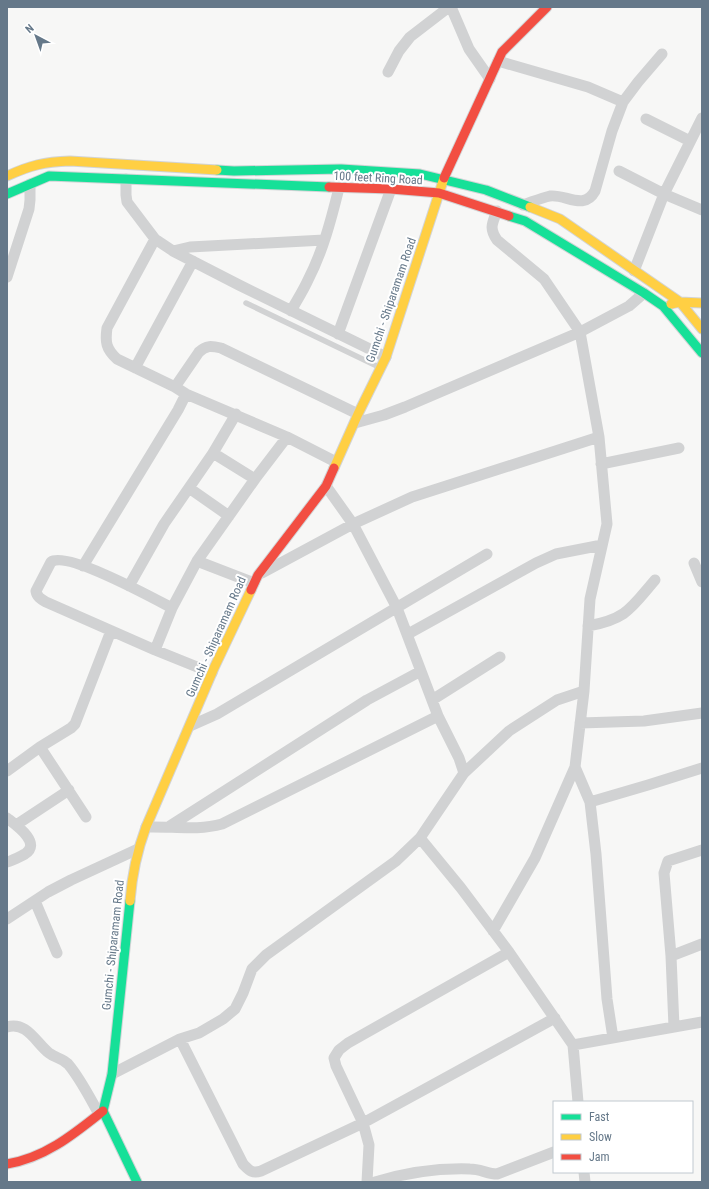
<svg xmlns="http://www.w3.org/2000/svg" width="709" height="1189" font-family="'Roboto Condensed',sans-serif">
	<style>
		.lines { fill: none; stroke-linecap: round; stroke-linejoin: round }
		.fast-casing { stroke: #d2d4d6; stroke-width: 11 }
		.slow-casing { stroke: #d2d4d6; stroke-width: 11 }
		.jam-casing { stroke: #d2d4d6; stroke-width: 11 }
		.lane { stroke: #d1d2d3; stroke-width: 5.5 }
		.street { stroke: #d1d2d3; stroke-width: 11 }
		.fast { stroke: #16e098; stroke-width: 9 }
		.slow { stroke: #ffcf43; stroke-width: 9 }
		.jam { stroke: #f24e42; stroke-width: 9 }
		.labels { text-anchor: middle; stroke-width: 4; stroke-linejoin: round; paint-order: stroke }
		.street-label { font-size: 12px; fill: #657889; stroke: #fff }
	</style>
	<rect width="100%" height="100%" fill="#f7f7f6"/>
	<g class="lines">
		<!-- fast casing -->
		<g class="fast-casing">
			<path id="fast" d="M 217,170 L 234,171 L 341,169 L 420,174 L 486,190 L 530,207
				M 7,194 L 49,176 L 329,187
				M 509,216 L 525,221 L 644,293 L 663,306 L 702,353
				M 103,1111 L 112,1074 L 130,901
				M 103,1111 L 137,1182"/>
		</g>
		<!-- slow casing -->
		<g class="slow-casing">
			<path id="slow" d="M 7,176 C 31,165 44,162 70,161 L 217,170
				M 530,207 L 560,219 L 680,302 L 702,329
				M 671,304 L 680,302 L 702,303
				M 334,468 L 358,414 L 386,357 L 444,178
				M 130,901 C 132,875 137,851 146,827 L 214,668 L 251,590"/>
		</g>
		<!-- jam casing -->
		<g class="jam-casing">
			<path id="jam" d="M 444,178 L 502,52 L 547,7
				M 329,187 L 391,189 L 439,193 L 509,216
				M 251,590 L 258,575 L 326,486 L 334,468
				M 7,1164 C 45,1158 74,1134 103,1111"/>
		</g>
		<!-- lane -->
		<path class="lane" d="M 246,303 L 381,368"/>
		<!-- street -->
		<path class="street" d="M 451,7 L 469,49 L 490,79
			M 498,61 L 588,87 L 623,102
			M 388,72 L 399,51 L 410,37 L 449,7
			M 646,119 L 690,141
			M 619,171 L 664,194 L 702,210
			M 126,179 L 126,195 L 127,202 L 155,239 L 173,251 L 239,285 L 386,357
			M 523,205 C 532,202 541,198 550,196 C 566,194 584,211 595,191 L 612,131 L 623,102 L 638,82 L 662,54
			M 155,239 L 107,328 C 105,342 106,349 117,359 L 175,387 L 186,394 L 287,437 L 336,462
			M 173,251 L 190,247 L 324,240
			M 634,271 L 664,194 L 702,118
			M 7,277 L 29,209 L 30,200 L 30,184
			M 291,311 C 297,300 303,291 308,280 C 323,251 331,220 339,188
			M 338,334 L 391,189
			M 135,368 L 193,261
			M 175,387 L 199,352 C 206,345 212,346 221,348 L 358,414
			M 355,423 L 384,415 L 405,407 L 580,332 L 629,306 L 644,293
			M 213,453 L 255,479
			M 601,464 L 679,448
			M 326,486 L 353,524 L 397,608 L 438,716 L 459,758 L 464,773
			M 189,488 L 229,516
			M 197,561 L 254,583
			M 694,563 L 702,582
			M 83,566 L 178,410 L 186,394
			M 262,573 L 353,524 L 412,497 L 599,437
			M 129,586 L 164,524 L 213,453 L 236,414
			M 172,608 C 153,598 67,551 51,562 L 36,591 C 37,597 41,599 46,602 L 155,650 L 212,673
			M 588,626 C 627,619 631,608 655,580
			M 408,634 L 536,563 L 556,554 L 602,545
			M 155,650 L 172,608 L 197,561 L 255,479 L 287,437
			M 432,700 L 500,657
			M 580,723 L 644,721 L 702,713
			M 190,726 L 217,714 L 487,554
			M 40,747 L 86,817
			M 575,767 L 590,802 L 596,854 L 607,999 L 613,1038
			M 7,771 L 40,747 L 71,728 L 75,724 L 111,631
			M 590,802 L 648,785 L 702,768
			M 7,818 C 16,825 42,843 25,854 C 19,857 14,860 7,862
			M 16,825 L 69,790
			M 170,826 L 367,700 L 421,671
			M 146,827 C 172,826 197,831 222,824 L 438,716
			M 420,838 L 461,888 L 509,952 L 573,1045 L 578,1102
			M 35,901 L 57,953
			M 7,919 L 48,892 L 71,880 L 138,849
			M 493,931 L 535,858 L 575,767 L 584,691 L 590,599 L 607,524 L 599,437 L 580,332 L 544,279 L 497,240 C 489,228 492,224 497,211
			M 671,956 L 702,944
			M 7,1027 C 27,1021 36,1043 49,1053 C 55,1058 62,1058 68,1064 C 80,1078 90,1098 99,1114
			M 674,1027 L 671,956 L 664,873 L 668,861 L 702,850
			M 180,1039 L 243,1164 C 249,1170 252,1174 261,1171 L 363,1123 L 555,1018
			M 573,1045 L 702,1022
			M 112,1074 L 180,1039 L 199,1033 L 223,1019 L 235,1009 L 243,993 L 252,969 L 266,955 L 396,861 L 420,838 L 464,773 L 509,731 L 557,700 L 584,691
			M 584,1172 L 585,1182
			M 367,1182 L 369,1145 L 363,1123 L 336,1066 L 334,1058 L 339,1050 L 348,1043 L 509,952
			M 375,1182 C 405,1173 439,1168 470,1169 C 480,1169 488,1174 497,1174 L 554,1152"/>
		<!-- fast -->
		<use href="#fast" class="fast"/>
		<!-- slow -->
		<use href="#slow" class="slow"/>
		<!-- jam -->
		<use href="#jam" class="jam"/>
	</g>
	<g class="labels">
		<!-- street labels -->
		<g class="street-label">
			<text transform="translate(378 178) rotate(3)" y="4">100 feet Ring Road</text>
			<text transform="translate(391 300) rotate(-71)" y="4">Gumchi - Shiparamam Road</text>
			<text transform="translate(216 637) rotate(-66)" y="4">Gumchi - Shiparamam Road</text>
			<text transform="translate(113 945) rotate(-84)" y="4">Gumchi - Shiparamam Road</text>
		</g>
	</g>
	<!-- border -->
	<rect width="709" height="1189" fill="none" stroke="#657889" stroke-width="16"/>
	<!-- legend -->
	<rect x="553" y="1101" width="140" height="72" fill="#ffffff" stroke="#c1c9d0"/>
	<rect x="561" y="1114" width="20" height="6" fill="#16e098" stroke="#c1c9d0"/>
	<text x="589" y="1121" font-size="12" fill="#657889">Fast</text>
	<rect x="561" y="1134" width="20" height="6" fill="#ffcf43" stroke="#c1c9d0"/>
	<text x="589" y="1141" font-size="12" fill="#657889">Slow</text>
	<rect x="561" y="1154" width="20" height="6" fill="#f24e42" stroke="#c1c9d0"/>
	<text x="589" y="1161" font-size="12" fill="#657889">Jam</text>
	<!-- north arrow -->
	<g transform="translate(36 36) rotate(319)" stroke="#ffffff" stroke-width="3" paint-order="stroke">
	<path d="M0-3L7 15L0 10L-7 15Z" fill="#657889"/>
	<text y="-6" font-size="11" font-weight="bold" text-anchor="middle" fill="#657889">N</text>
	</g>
</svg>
